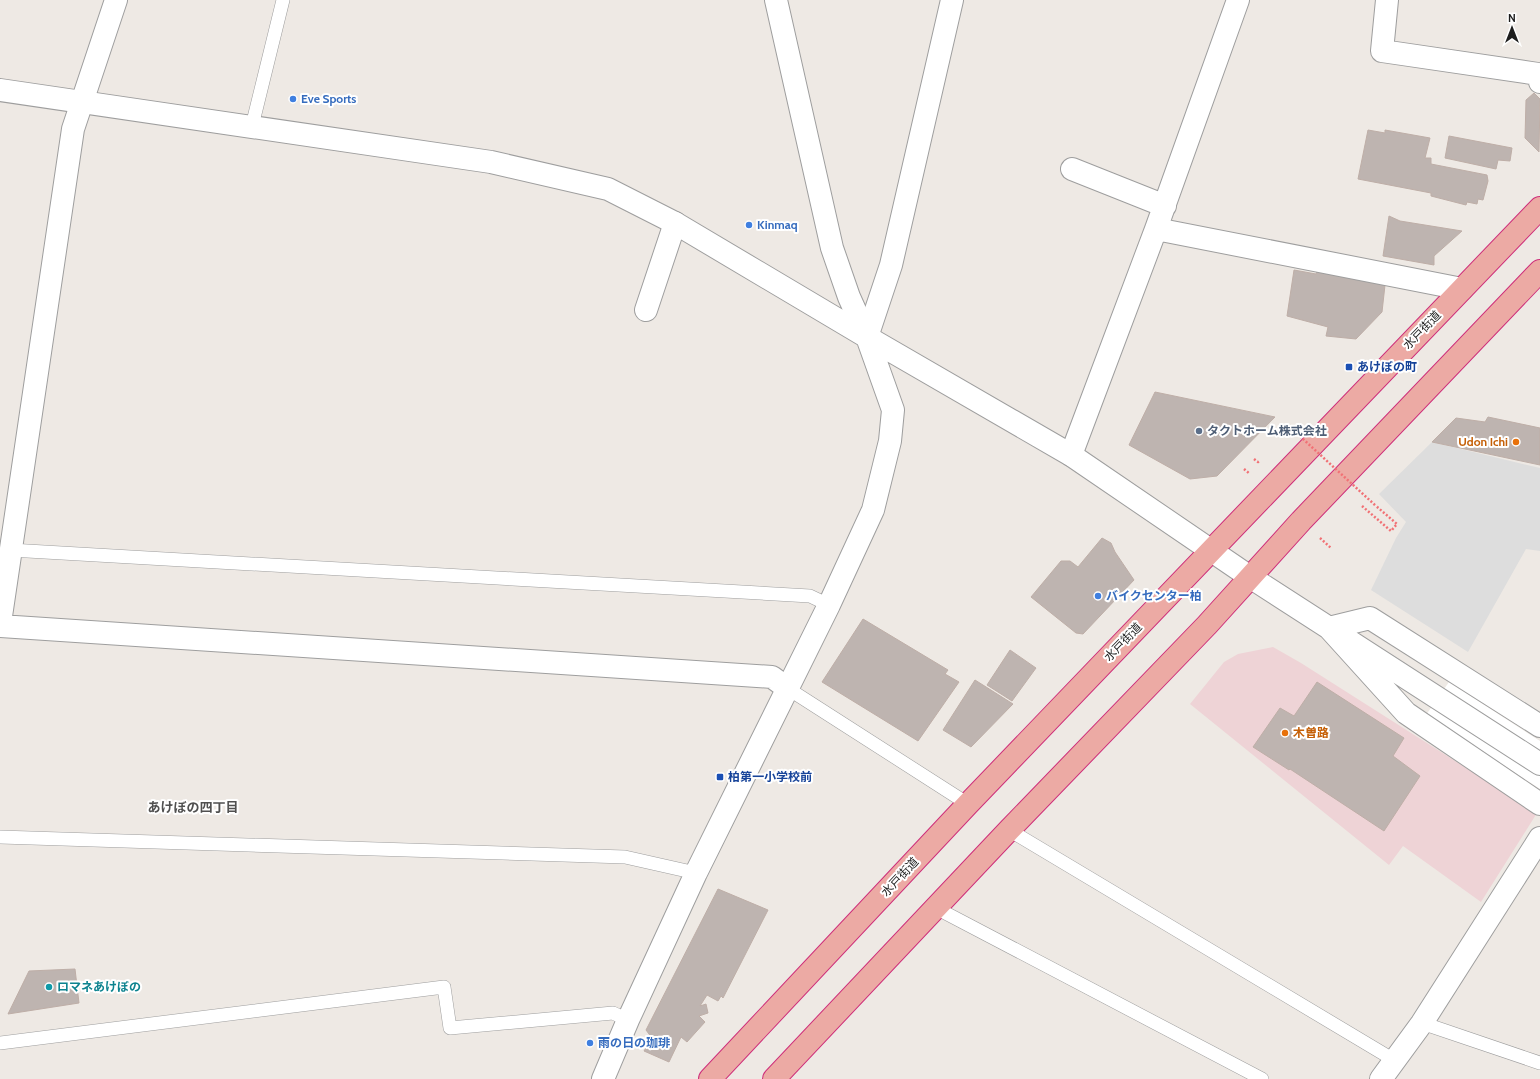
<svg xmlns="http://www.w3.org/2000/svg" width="1540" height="1079" font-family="Cabin,'Noto Sans JP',sans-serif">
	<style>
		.commercial { fill: #eed3d6 }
		.parking { fill: #ddd }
		.pier { fill: #fff }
		.building { fill: #beb4b0; stroke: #beaea7 }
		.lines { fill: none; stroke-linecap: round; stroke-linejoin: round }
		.service-casing { stroke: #9e9e9e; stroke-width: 14 }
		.minor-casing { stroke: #9e9e9e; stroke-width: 24 }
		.tertiary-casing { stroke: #9e9e9e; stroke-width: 24 }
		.trunk-casing { stroke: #ce2e7a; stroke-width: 24 }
		.path { stroke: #f17175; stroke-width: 2.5; stroke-dasharray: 2 2; stroke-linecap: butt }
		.service { stroke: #fff; stroke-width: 13 }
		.minor { stroke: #fff; stroke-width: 22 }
		.tertiary { stroke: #fff; stroke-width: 22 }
		.trunk { stroke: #ecaaa4; stroke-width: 22 }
		.path-bridge { stroke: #f17175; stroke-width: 2.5; stroke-dasharray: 2 2; stroke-linecap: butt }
		.shop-dot { fill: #3f7fe0; stroke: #fff; stroke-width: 1.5 }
		.transit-dot { fill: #1a4fb4; stroke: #fff; stroke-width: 1.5 }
		.service-dot { fill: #5c6f8a; stroke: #fff; stroke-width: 1.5 }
		.food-dot { fill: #e8710a; stroke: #fff; stroke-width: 1.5 }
		.culture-dot { fill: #0f9aa8; stroke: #fff; stroke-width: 1.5 }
		.labels { text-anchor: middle; stroke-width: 4; stroke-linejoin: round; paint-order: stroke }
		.shop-label { font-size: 12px; font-weight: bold; fill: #366cbe; stroke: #fff; text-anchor: start }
		.street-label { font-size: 12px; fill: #1d1d1d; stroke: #fff }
		.transit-label { font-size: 12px; font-weight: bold; fill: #164399; stroke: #fff; text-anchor: start }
		.service-label { font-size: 12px; font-weight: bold; fill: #4e5e75; stroke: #fff; text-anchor: start }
		.food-label { font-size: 12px; font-weight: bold; fill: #c56008; stroke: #fff; text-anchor: end }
		.culture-label { font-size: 12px; font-weight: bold; fill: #0d838f; stroke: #fff; text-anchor: start }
		.neighbourhood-label { font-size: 13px; font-weight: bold; fill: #505050; stroke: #fff }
	</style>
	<rect width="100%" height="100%" fill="#eee9e4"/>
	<!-- commercial -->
	<path class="commercial" d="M 1273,647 L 1301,663 L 1537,813 L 1481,902 L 1403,846 L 1389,865 L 1190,704 L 1224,662 L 1238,654 Z"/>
	<!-- parking -->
	<path class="parking" d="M 1432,442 L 1540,468 L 1540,551 L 1526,549 L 1468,652 L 1371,590 L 1396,538 L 1406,522 L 1379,494 Z"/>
	<!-- pier -->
	<path class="pier" d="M 1449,682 L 1540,741 L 1540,789 L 1426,715 Z"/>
	<!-- building -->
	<path class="building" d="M 1534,93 L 1540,99 L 1539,152 L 1525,138 L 1526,100 Z
		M 1368,130 L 1385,133 L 1385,130 L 1430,138 L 1425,158 L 1431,158 L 1431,164 L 1487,175 L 1488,181 L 1483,200 L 1478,199 L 1477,204 L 1467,202 L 1466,205 L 1431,196 L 1431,193 L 1358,179 Z
		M 1449,136 L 1512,148 L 1510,161 L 1498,160 L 1496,169 L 1445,158 Z
		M 1389,216 L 1400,221 L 1462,231 L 1434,256 L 1434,265 L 1383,256 Z
		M 1294,270 L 1316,274 L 1318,270 L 1385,285 L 1382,312 L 1356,339 L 1326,336 L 1328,327 L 1287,316 Z
		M 1155,392 L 1275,417 L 1217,476 L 1190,479 L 1129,445 Z
		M 1488,417 L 1540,428 L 1540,465 L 1432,442 L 1456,418 L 1485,422 Z
		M 1102,538 L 1111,543 L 1115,552 L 1134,580 L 1083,634 L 1076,633 L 1031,597 L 1061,561 L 1070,561 L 1078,567 Z
		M 863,619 L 948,670 L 945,674 L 959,682 L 918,741 L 822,682 Z
		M 1010,650 L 1036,668 L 1012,701 L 987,685 Z
		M 975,680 L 1013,704 L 971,747 L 943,730 Z
		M 1317,682 L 1404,738 L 1393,756 L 1420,776 L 1384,831 L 1290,769 L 1289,770 L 1253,747 L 1280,708 L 1294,716 Z
		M 718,889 L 768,910 L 723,998 L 721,996 L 718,1001 L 707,995 L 700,1006 L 706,1004 L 708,1013 L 699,1016 L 705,1022 L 687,1042 L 681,1037 L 669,1062 L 644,1051 L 652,1038 L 646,1030 Z
		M 75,969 L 79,1003 L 8,1014 L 29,971 Z"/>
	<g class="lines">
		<!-- service casing -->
		<g class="service-casing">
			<path id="service" d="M 252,126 L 283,0
				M 10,550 L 810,596 L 829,605
				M 787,688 L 968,804
				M 1009,830 L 1394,1060
				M 0,837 L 625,857 L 696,873
				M 936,908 L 1262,1079
				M 1422,1023 L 1540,1063
				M 0,1043 L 444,987 L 450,1028 L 613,1013 L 628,1020"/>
		</g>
		<!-- minor casing -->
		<g class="minor-casing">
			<path id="minor" d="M 1387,0 L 1382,51 L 1538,74 L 1540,82
				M 1072,169 L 1165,206
				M 1156,229 L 1462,289
				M 646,310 L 675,223
				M 867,337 L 891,265 L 952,0
				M 1071,455 L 1156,229 L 1238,0
				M 0,623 L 73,129 L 116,0
				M 0,626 L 772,677 L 787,688
				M 1381,1079 L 1422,1023 L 1540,838"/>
		</g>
		<!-- tertiary casing -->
		<g class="tertiary-casing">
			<path id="tertiary" d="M 0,90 L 491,162 L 608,189 L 675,223 L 867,337 L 1071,455 L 1250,577 L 1540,764
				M 1540,726 L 1370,618 L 1329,628 L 1406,713 L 1540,804
				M 603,1079 L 628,1020 L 696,873 L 829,605 L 873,510 L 890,441 L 893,410 L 867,337 L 849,297 L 832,248 L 776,0"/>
		</g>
		<!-- trunk casing -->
		<g class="trunk-casing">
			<path id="trunk" d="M 710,1079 L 968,804 L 1540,208
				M 774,1079 L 1009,830 L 1207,625 L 1301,521 L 1540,271"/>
		</g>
		<!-- path -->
		<path class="path" d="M 1254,459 L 1258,462 L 1259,461
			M 1244,469 L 1250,474
			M 1362,506 L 1391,531 L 1397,524 L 1376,506
			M 1320,538 L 1331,548"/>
		<!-- service -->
		<use href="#service" class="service"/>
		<!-- minor -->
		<use href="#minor" class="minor"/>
		<!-- tertiary -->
		<use href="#tertiary" class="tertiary"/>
		<!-- trunk -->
		<use href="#trunk" class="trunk"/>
		<!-- path-bridge -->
		<path class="path-bridge" d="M 1291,428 L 1376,506"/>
	</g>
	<!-- markers -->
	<g class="shop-dot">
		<circle cx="293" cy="99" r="4"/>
		<circle cx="749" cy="225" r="4"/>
		<circle cx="1098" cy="596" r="4"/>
		<circle cx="590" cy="1043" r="4"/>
	</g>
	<g class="transit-dot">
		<rect x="1345" y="363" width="8" height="8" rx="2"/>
		<rect x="716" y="773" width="8" height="8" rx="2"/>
	</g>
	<circle class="service-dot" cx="1199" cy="431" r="4"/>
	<g class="food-dot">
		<circle cx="1516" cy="442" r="4"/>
		<circle cx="1285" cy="733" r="4"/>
	</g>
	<circle class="culture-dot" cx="49" cy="987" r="4"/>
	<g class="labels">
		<!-- shop labels -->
		<g class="shop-label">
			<text x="301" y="103">Eve Sports</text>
			<text x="757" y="229">Kinmaq</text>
			<text x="1106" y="600">バイクセンター柏</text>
			<text x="598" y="1047">雨の日の珈琲</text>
		</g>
		<!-- street labels -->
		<g class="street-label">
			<text transform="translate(1422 330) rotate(-46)" y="4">水戸街道</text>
			<text transform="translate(1123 642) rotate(-46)" y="4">水戸街道</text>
			<text transform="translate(900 877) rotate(-47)" y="4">水戸街道</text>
		</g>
		<!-- transit labels -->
		<g class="transit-label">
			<text x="1357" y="371">あけぼの町</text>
			<text x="728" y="781">柏第一小学校前</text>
		</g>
		<!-- service labels -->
		<g class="service-label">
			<text x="1207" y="435">タクトホーム株式会社</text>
		</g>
		<!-- food labels -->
		<g class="food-label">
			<text x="1508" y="446">Udon Ichi</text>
			<text x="1293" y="737" text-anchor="start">木曽路</text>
		</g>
		<!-- culture labels -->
		<g class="culture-label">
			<text x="57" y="991">ロマネあけぼの</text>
		</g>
		<!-- neighbourhood labels -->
		<g class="neighbourhood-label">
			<text x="193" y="812">あけぼの四丁目</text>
		</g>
	</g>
	<!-- north arrow -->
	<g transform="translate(1512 28)" stroke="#ffffff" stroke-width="3" paint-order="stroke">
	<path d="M0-3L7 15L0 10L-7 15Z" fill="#1d1d1d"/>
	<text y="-6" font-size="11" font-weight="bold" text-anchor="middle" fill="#1d1d1d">N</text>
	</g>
</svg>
